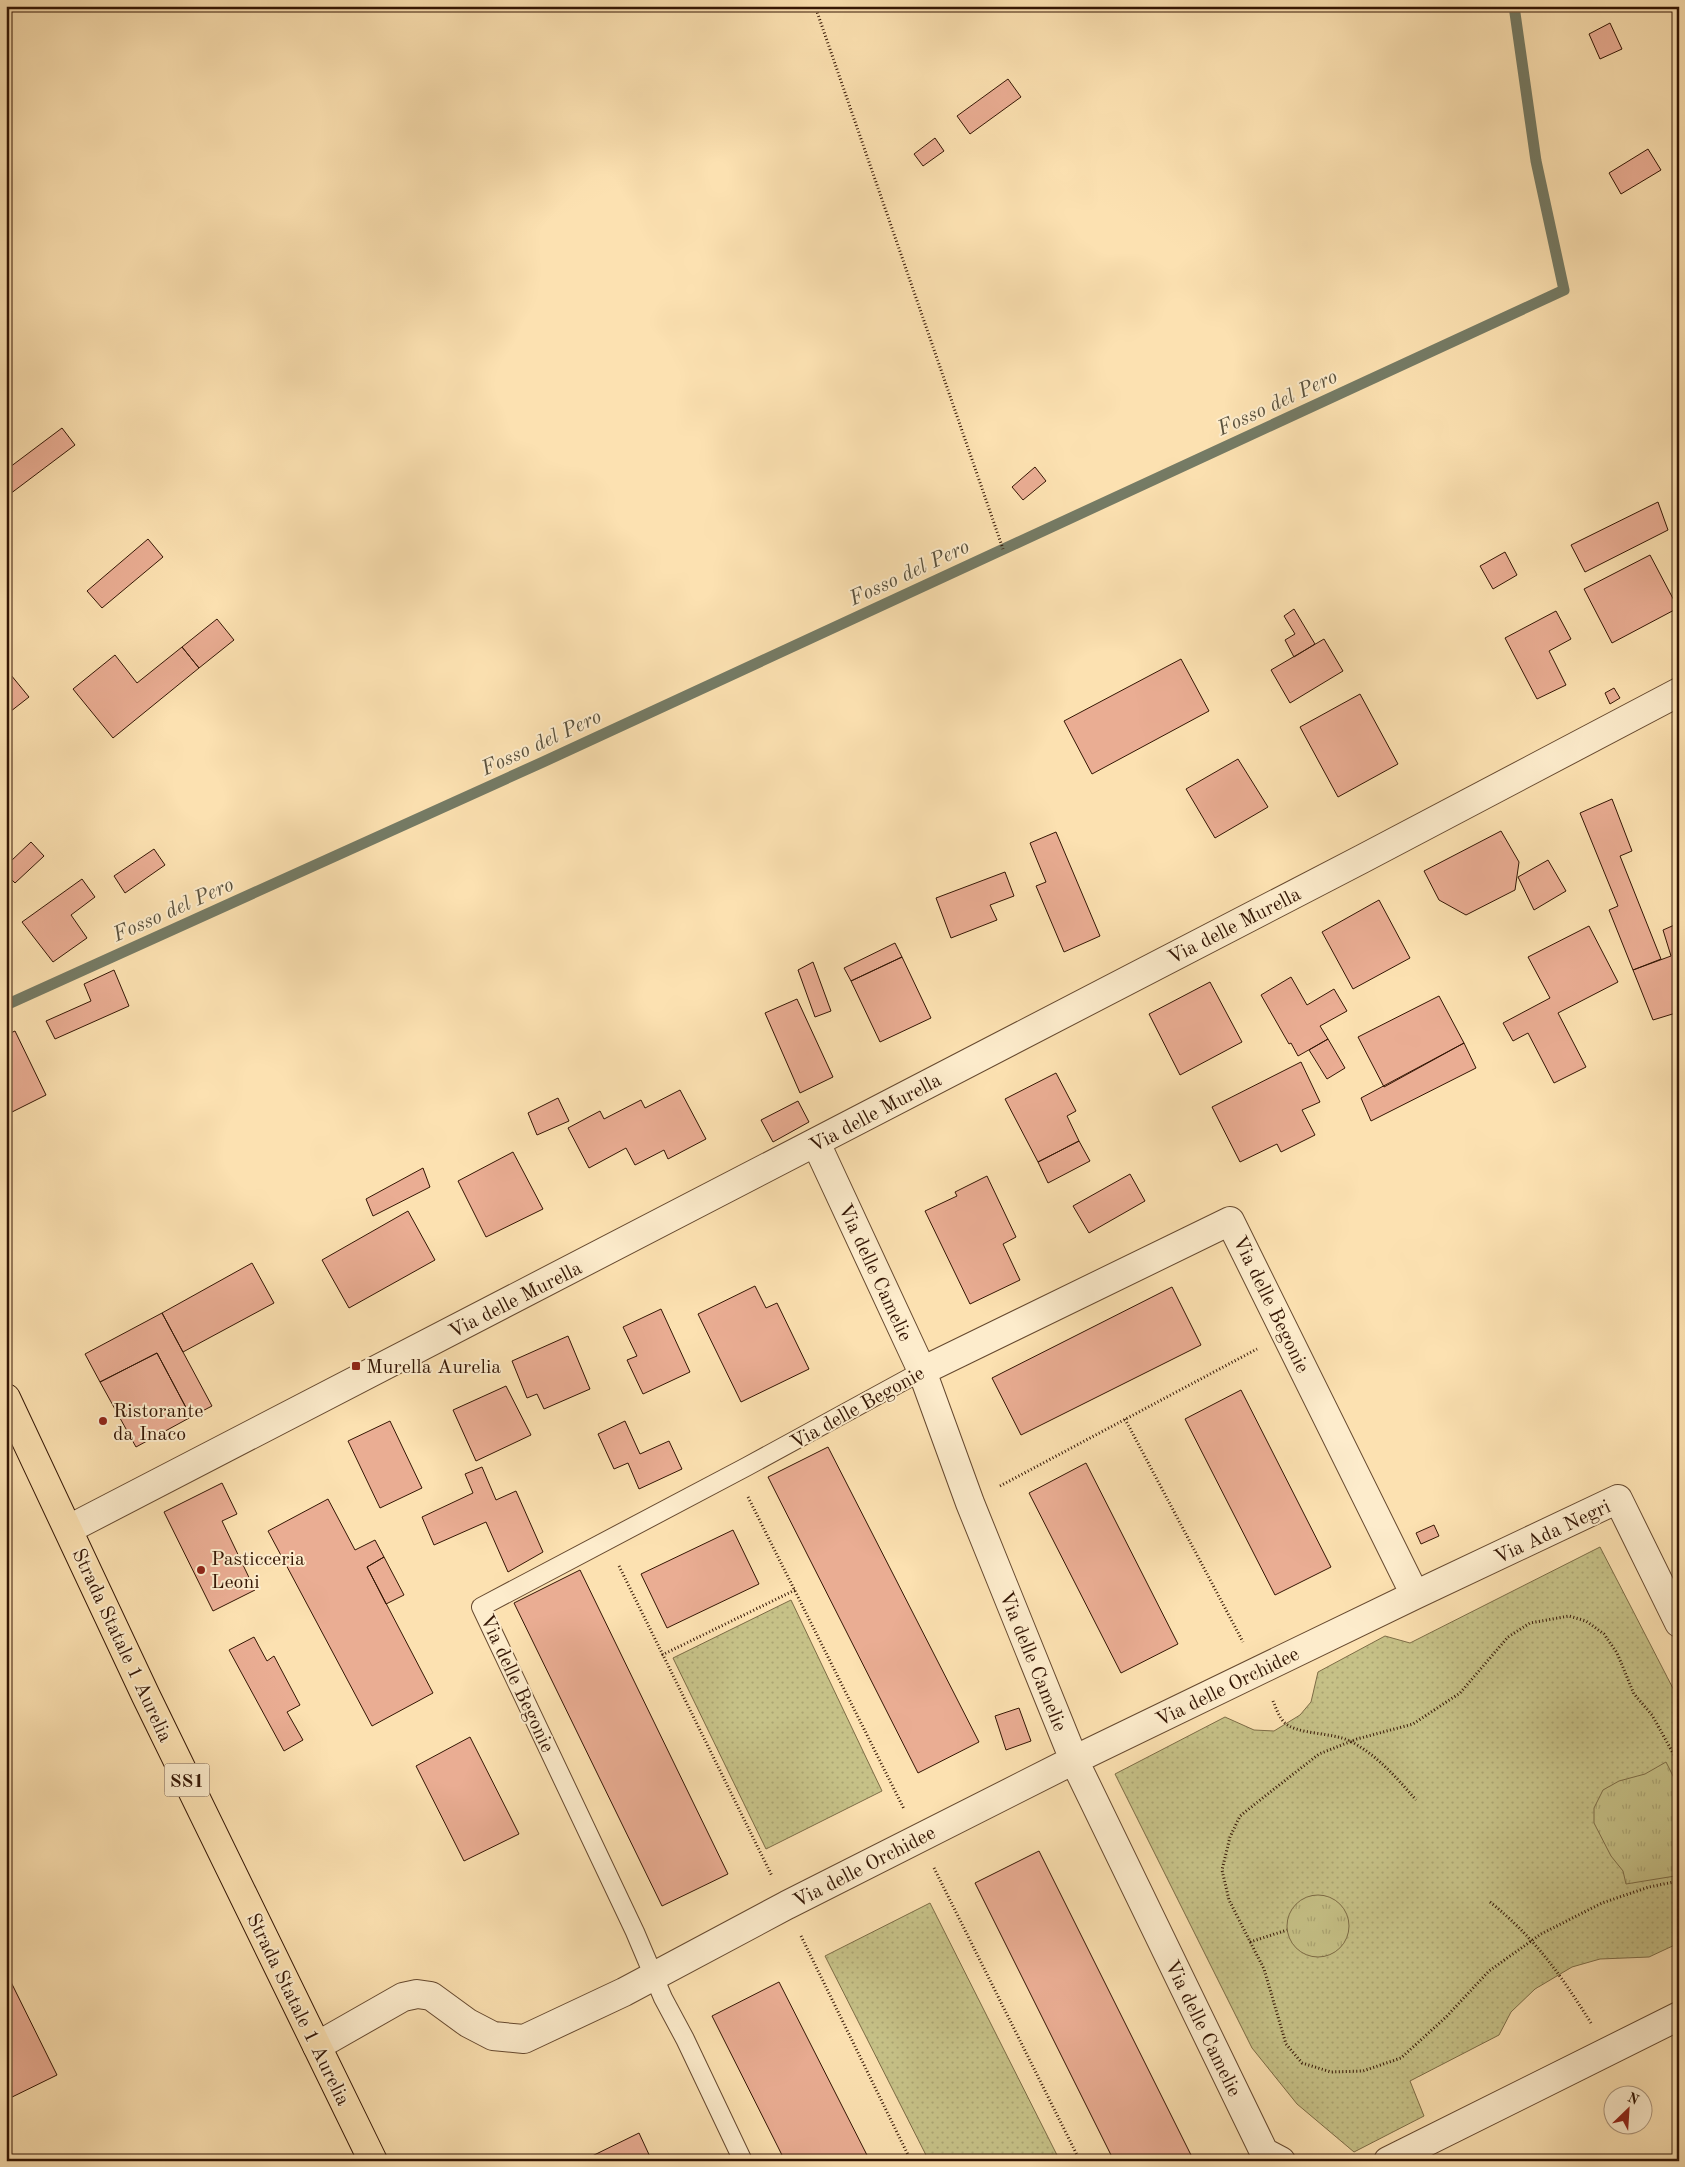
<svg xmlns="http://www.w3.org/2000/svg" width="1685" height="2167" font-family="'Old Standard TT',serif">
	<style>
		.grass { fill: url(#grass-dots); stroke: #7d6c46 }
		.park { fill: url(#park-tufts); stroke: #7d6c46 }
		.lines { fill: none; stroke-linecap: round; stroke-linejoin: round }
		.stream { stroke: #757b65; stroke-width: 11 }
		.building { fill: #eaad93; stroke: #341604 }
		.service-casing { stroke: #66492f; stroke-width: 20 }
		.minor-casing { stroke: #66492f; stroke-width: 30 }
		.primary-casing { stroke: #341604; stroke-width: 30 }
		.path { stroke: #341604; stroke-width: 3; stroke-dasharray: 1 2.5; stroke-linecap: butt }
		.service { stroke: #fdeccc; stroke-width: 18 }
		.minor { stroke: #fdeccc; stroke-width: 28 }
		.primary { stroke: #fce1b1; stroke-width: 28 }
		.poi-dot { fill: #8f2418; stroke: #fdeccc; stroke-width: 2 }
		.labels { text-anchor: middle; stroke-width: 4; stroke-linejoin: round; paint-order: stroke }
		.shield { fill: #fdeccc; stroke: #705640; stroke-width: 1 }
		.shield-label { font-size: 19px; font-weight: bold; fill: #341604 }
		.street-label { font-size: 20px; fill: #341604; stroke: #fdeccc }
		.poi-label { font-size: 20px; fill: #341604; stroke: #fdeccc; text-anchor: start }
		.water-label { font-size: 21px; font-style: italic; fill: #5a513d; stroke: #fdeccc }
	</style>
	<defs>
		<pattern id="grass-dots" width="8" height="8" patternUnits="userSpaceOnUse" patternTransform="scale(1.25)"><rect width="8" height="8" fill="#c6c187"/><path d="M2 2h.1M6 6h.1" fill="none" stroke="#aba573" stroke-width="1.8" stroke-linecap="round"/></pattern>
		<pattern id="park-tufts" width="24" height="20" patternUnits="userSpaceOnUse" patternTransform="scale(1.25)"><rect width="24" height="20" fill="#c6c187"/><path d="M3 7l-1-3M5 7V3M7 7l1-3M15 17l-1-3M17 17v-4M19 17l1-3" fill="none" stroke="#aba573"/></pattern>
	</defs>
	<rect width="100%" height="100%" fill="#fce1b1"/>
	<filter id="stains"><feTurbulence type="fractalNoise" baseFrequency=".004" numOctaves="4"/><feColorMatrix values="0 0 0 0 .2 0 0 0 0 .09 0 0 0 0 .02 0 0 0 .5 -.17"/></filter>
	<radialGradient id="worn" r=".72"><stop offset=".6" stop-color="#630" stop-opacity="0"/><stop offset="1" stop-color="#630" stop-opacity=".3"/></radialGradient>
	<!-- grass -->
	<path class="grass" d="M 1600,1547 L 1679,1700 L 1679,1943 L 1649,1957 L 1600,1959 L 1572,1967 L 1535,1989 L 1511,2012 L 1499,2035 L 1410,2081 L 1424,2116 L 1354,2152 L 1297,2104 L 1252,2048 L 1115,1774 L 1225,1717 L 1254,1730 L 1274,1731 L 1300,1715 L 1311,1702 L 1318,1672 L 1385,1636 L 1410,1643 Z
		M 791,1600 L 882,1791 L 766,1849 L 673,1658 Z
		M 930,1903 L 1060,2161 L 929,2161 L 825,1956 Z"/>
	<!-- park -->
	<path class="park" d="M 1666,1762 L 1679,1788 L 1679,1873 L 1675,1876 L 1626,1884 L 1623,1871 L 1611,1856 L 1594,1823 L 1594,1808 L 1603,1790 L 1619,1781 L 1645,1774 Z
		M1287 1926a31 31 0 1 1 62 0a31 31 0 1 1-62 0Z"/>
	<g class="lines">
		<!-- stream -->
		<path class="stream" d="M 6,1005 L 543,762 L 1564,290 L 1536,161 L 1514,6"/>
	</g>
	<!-- building -->
	<path class="building" d="M 1610,23 L 1622,49 L 1600,59 L 1589,34 Z
		M 1008,79 L 1021,97 L 970,134 L 957,116 Z
		M 935,138 L 944,151 L 923,166 L 914,154 Z
		M 1648,149 L 1661,170 L 1621,194 L 1609,173 Z
		M 62,428 L 75,445 L 6,497 L 6,470 Z
		M 1035,467 L 1046,481 L 1023,500 L 1012,487 Z
		M 1658,502 L 1668,530 L 1585,572 L 1571,545 Z
		M 148,539 L 163,557 L 102,608 L 87,591 Z
		M 1505,552 L 1517,575 L 1493,589 L 1480,566 Z
		M 1650,555 L 1678,608 L 1612,643 L 1584,589 Z
		M 1294,609 L 1315,644 L 1294,657 L 1285,640 L 1295,634 L 1284,616 Z
		M 1556,611 L 1571,639 L 1549,651 L 1566,685 L 1537,699 L 1505,638 Z
		M 217,619 L 234,640 L 199,668 L 182,647 Z
		M 1324,639 L 1343,671 L 1290,703 L 1271,670 Z
		M 182,647 L 199,668 L 113,738 L 73,689 L 115,655 L 137,683 Z
		M 1181,659 L 1209,711 L 1092,774 L 1064,721 Z
		M 6,669 L 29,697 L 6,715 Z
		M 1614,688 L 1620,698 L 1610,704 L 1605,693 Z
		M 1360,694 L 1398,764 L 1338,797 L 1300,727 Z
		M 1238,759 L 1268,807 L 1215,838 L 1186,789 Z
		M 1612,799 L 1632,851 L 1620,856 L 1661,959 L 1633,970 L 1609,910 L 1618,906 L 1580,813 Z
		M 1501,831 L 1519,862 L 1515,890 L 1466,915 L 1439,900 L 1424,871 Z
		M 1056,832 L 1100,936 L 1064,952 L 1036,886 L 1046,882 L 1030,843 Z
		M 31,842 L 44,856 L 15,883 L 6,874 L 6,855 L 11,861 Z
		M 154,849 L 165,865 L 125,893 L 114,876 Z
		M 1548,860 L 1566,891 L 1534,910 L 1518,877 Z
		M 1005,872 L 1014,896 L 990,905 L 997,920 L 951,938 L 936,898 Z
		M 82,879 L 95,897 L 71,915 L 87,938 L 53,962 L 22,922 Z
		M 1379,900 L 1410,958 L 1353,989 L 1322,932 Z
		M 1679,923 L 1679,1012 L 1653,1020 L 1633,970 L 1671,956 L 1663,930 Z
		M 1589,926 L 1618,982 L 1558,1013 L 1586,1067 L 1554,1083 L 1528,1033 L 1513,1041 L 1503,1023 L 1550,998 L 1528,957 Z
		M 895,943 L 902,957 L 851,981 L 844,968 Z
		M 902,957 L 931,1018 L 880,1042 L 851,981 Z
		M 813,962 L 831,1011 L 815,1017 L 798,970 Z
		M 114,970 L 129,1006 L 55,1039 L 46,1021 L 91,1001 L 84,984 Z
		M 1291,977 L 1307,1005 L 1334,989 L 1347,1011 L 1320,1026 L 1328,1039 L 1298,1056 L 1291,1043 L 1289,1044 L 1261,995 Z
		M 1210,982 L 1242,1042 L 1180,1075 L 1149,1014 Z
		M 1439,996 L 1464,1043 L 1384,1087 L 1358,1037 Z
		M 797,999 L 833,1077 L 800,1093 L 765,1013 Z
		M 15,1031 L 46,1095 L 6,1115 L 6,1035 Z
		M 1328,1039 L 1345,1068 L 1327,1079 L 1309,1050 Z
		M 1464,1043 L 1476,1068 L 1371,1121 L 1361,1098 Z
		M 1301,1062 L 1320,1102 L 1302,1110 L 1315,1135 L 1281,1152 L 1277,1144 L 1240,1162 L 1212,1107 Z
		M 1056,1073 L 1076,1111 L 1067,1116 L 1079,1141 L 1038,1162 L 1005,1099 Z
		M 680,1090 L 706,1139 L 668,1159 L 664,1150 L 635,1165 L 626,1148 L 589,1168 L 568,1128 L 600,1111 L 604,1119 L 641,1100 L 645,1108 Z
		M 558,1098 L 569,1121 L 537,1135 L 528,1113 Z
		M 798,1101 L 809,1122 L 773,1142 L 761,1120 Z
		M 1079,1141 L 1090,1161 L 1048,1183 L 1038,1162 Z
		M 513,1152 L 543,1209 L 486,1237 L 458,1181 Z
		M 423,1168 L 430,1187 L 373,1216 L 366,1199 Z
		M 1130,1174 L 1145,1201 L 1089,1233 L 1073,1206 Z
		M 987,1176 L 1016,1237 L 1003,1244 L 1020,1280 L 970,1304 L 925,1211 L 957,1196 L 955,1192 Z
		M 408,1211 L 435,1260 L 349,1308 L 322,1260 Z
		M 252,1263 L 274,1303 L 183,1352 L 162,1313 Z
		M 755,1286 L 766,1308 L 777,1303 L 809,1369 L 741,1402 L 698,1314 Z
		M 1172,1287 L 1201,1345 L 1021,1435 L 992,1378 Z
		M 661,1309 L 690,1372 L 643,1394 L 627,1360 L 637,1356 L 623,1327 Z
		M 162,1313 L 212,1406 L 191,1417 L 157,1353 L 100,1382 L 85,1354 Z
		M 568,1336 L 590,1389 L 544,1409 L 537,1394 L 527,1398 L 512,1361 Z
		M 157,1353 L 191,1417 L 136,1447 L 100,1382 Z
		M 506,1386 L 531,1435 L 476,1461 L 453,1410 Z
		M 1241,1390 L 1331,1567 L 1275,1595 L 1185,1419 Z
		M 390,1421 L 422,1488 L 380,1508 L 348,1441 Z
		M 625,1421 L 640,1454 L 669,1441 L 682,1469 L 639,1489 L 628,1463 L 614,1469 L 598,1434 Z
		M 828,1447 L 979,1742 L 918,1773 L 768,1477 Z
		M 1086,1463 L 1178,1644 L 1121,1673 L 1029,1493 Z
		M 482,1467 L 496,1500 L 516,1491 L 543,1552 L 508,1572 L 486,1522 L 434,1545 L 422,1517 L 473,1493 L 465,1474 Z
		M 222,1483 L 237,1514 L 222,1521 L 255,1590 L 213,1611 L 164,1512 Z
		M 328,1499 L 355,1550 L 375,1540 L 384,1557 L 367,1567 L 433,1693 L 372,1726 L 268,1531 Z
		M 1434,1525 L 1439,1536 L 1421,1544 L 1416,1533 Z
		M 733,1530 L 759,1584 L 667,1628 L 641,1574 Z
		M 384,1557 L 404,1595 L 386,1604 L 367,1567 Z
		M 580,1570 L 728,1874 L 662,1906 L 514,1603 Z
		M 254,1637 L 267,1661 L 274,1656 L 300,1705 L 287,1712 L 303,1740 L 284,1751 L 229,1650 Z
		M 1019,1708 L 1031,1741 L 1006,1750 L 995,1716 Z
		M 470,1737 L 519,1834 L 464,1861 L 416,1766 Z
		M 1039,1851 L 1194,2161 L 1114,2161 L 975,1883 Z
		M 6,1972 L 57,2075 L 6,2100 Z
		M 779,1982 L 870,2161 L 785,2161 L 712,2016 Z
		M 639,2133 L 652,2161 L 590,2161 L 588,2158 Z"/>
	<g class="lines">
		<!-- service casing -->
		<g class="service-casing">
			<path id="service" d="M 743,2161 L 685,2039 L 663,1998 L 635,1932 L 481,1607 L 746,1467 L 922,1371"/>
		</g>
		<!-- minor casing -->
		<g class="minor-casing">
			<path id="minor" d="M 816,1143 L 922,1371 L 970,1503 L 1074,1760 L 1264,2152 L 1281,2161
				M 922,1371 L 1230,1221 L 1415,1595
				M 69,1529 L 1362,859 L 1679,692
				M 317,2046 L 403,1997 L 417,1994 L 431,1996 L 468,2023 L 493,2036 L 524,2039 L 624,1992 L 787,1905 L 1074,1760 L 1415,1595 L 1618,1499 L 1679,1623
				M 1388,2161 L 1679,2016"/>
		</g>
		<!-- primary casing -->
		<g class="primary-casing">
			<path id="primary" d="M 6,1398 L 146,1696 L 373,2161"/>
		</g>
		<!-- path -->
		<path class="path" d="M 815,6 L 1003,549
			M 1125,1419 L 1243,1642
			M 1000,1486 L 1257,1349
			M 748,1497 L 904,1809
			M 619,1566 L 772,1876
			M 662,1655 L 795,1590
			M 1273,1701 C 1276,1708 1279,1717 1284,1722 C 1296,1735 1332,1732 1350,1741 C 1377,1755 1396,1777 1416,1800
			M 1679,1764 L 1652,1715 L 1634,1694 L 1617,1653 L 1604,1634 L 1586,1621 L 1569,1616 L 1530,1623 L 1508,1637 L 1460,1693 L 1413,1724 L 1357,1739 L 1319,1754 L 1269,1793 L 1240,1816 L 1230,1837 L 1222,1870 L 1229,1900 L 1264,1969 L 1286,2044 L 1302,2063 L 1331,2072 L 1363,2071 L 1401,2058 L 1446,2017 L 1489,1971 L 1541,1934 L 1602,1903 L 1649,1887 L 1679,1881
			M 934,1868 L 1080,2161
			M 1490,1902 C 1534,1937 1561,1975 1591,2023
			M 801,1936 L 911,2161
			M 1250,1942 L 1287,1930"/>
		<!-- service -->
		<use href="#service" class="service"/>
		<!-- minor -->
		<use href="#minor" class="minor"/>
		<!-- primary -->
		<use href="#primary" class="primary"/>
	</g>
	<!-- markers -->
	<g class="poi-dot">
		<rect x="351" y="1361" width="10" height="10" rx="2.5"/>
		<circle cx="103" cy="1421" r="5"/>
		<circle cx="201" cy="1570" r="5"/>
	</g>
	<g class="labels">
		<!-- shield labels -->
		<rect class="shield" x="164.5" y="1763.5" width="45" height="33" rx="4"/>
		<g class="shield-label">
			<text x="187" y="1787">SS1</text>
		</g>
		<!-- street labels -->
		<g class="street-label">
			<text transform="translate(1234 925) rotate(-27)" y="7">Via delle Murella</text>
			<text transform="translate(875 1112) rotate(-28)" y="7">Via delle Murella</text>
			<text transform="translate(876 1272) rotate(65)" y="7">Via delle Camelie</text>
			<text transform="translate(515 1299) rotate(-27)" y="7">Via delle Murella</text>
			<text transform="translate(1272 1304) rotate(64)" y="7">Via delle Begonie</text>
			<text transform="translate(857 1407) rotate(-29)" y="7">Via delle Begonie</text>
			<text transform="translate(1552 1531) rotate(-25)" y="7">Via Ada Negri</text>
			<text transform="translate(123 1645) rotate(65)" y="7">Strada Statale 1 Aurelia</text>
			<text transform="translate(1034 1661) rotate(68)" y="7">Via delle Camelie</text>
			<text transform="translate(518 1683) rotate(65)" y="7">Via delle Begonie</text>
			<text transform="translate(1227 1686) rotate(-26)" y="7">Via delle Orchidee</text>
			<text transform="translate(864 1866) rotate(-27)" y="7">Via delle Orchidee</text>
			<text transform="translate(299 2009) rotate(64)" y="7">Strada Statale 1 Aurelia</text>
			<text transform="translate(1204 2028) rotate(64)" y="7">Via delle Camelie</text>
		</g>
		<!-- poi labels -->
		<g class="poi-label">
			<text x="366" y="1373">Murella Aurelia</text>
			<text x="113" y="1417">Ristorante<tspan x="113" dy="23">da Inaco</tspan></text>
			<text x="211" y="1565">Pasticceria<tspan x="211" dy="23">Leoni</tspan></text>
		</g>
		<!-- water labels -->
		<g class="water-label">
			<text transform="translate(1277 402) rotate(-25)" y="7">Fosso del Pero</text>
			<text transform="translate(909 572) rotate(-25)" y="7">Fosso del Pero</text>
			<text transform="translate(541 742) rotate(-25)" y="7">Fosso del Pero</text>
			<text transform="translate(173 909) rotate(-24)" y="7">Fosso del Pero</text>
		</g>
	</g>
	<!-- margin -->
	<rect width="1685" height="2167" fill="none" stroke="#fce1b1" stroke-width="25"/>
	<rect x="8" y="8" width="1670" height="2152" fill="none" stroke="#341604" stroke-width="2.5"/>
	<rect x="12" y="12" width="1660" height="2142" fill="none" stroke="#341604"/>
	<!-- north arrow -->
	<g transform="translate(1628 2110) rotate(25)"><circle r="24" fill="#fdeccc" stroke="#ad967c"/>
	<path d="M0-4L9 19L0 12L-9 19Z" fill="#8f2418"/>
	<text y="-8" font-size="14" font-weight="bold" text-anchor="middle" fill="#341604">N</text>
	</g>
	<rect width="100%" height="100%" filter="url(#stains)"/>
	<rect width="100%" height="100%" fill="url(#worn)"/>
</svg>
